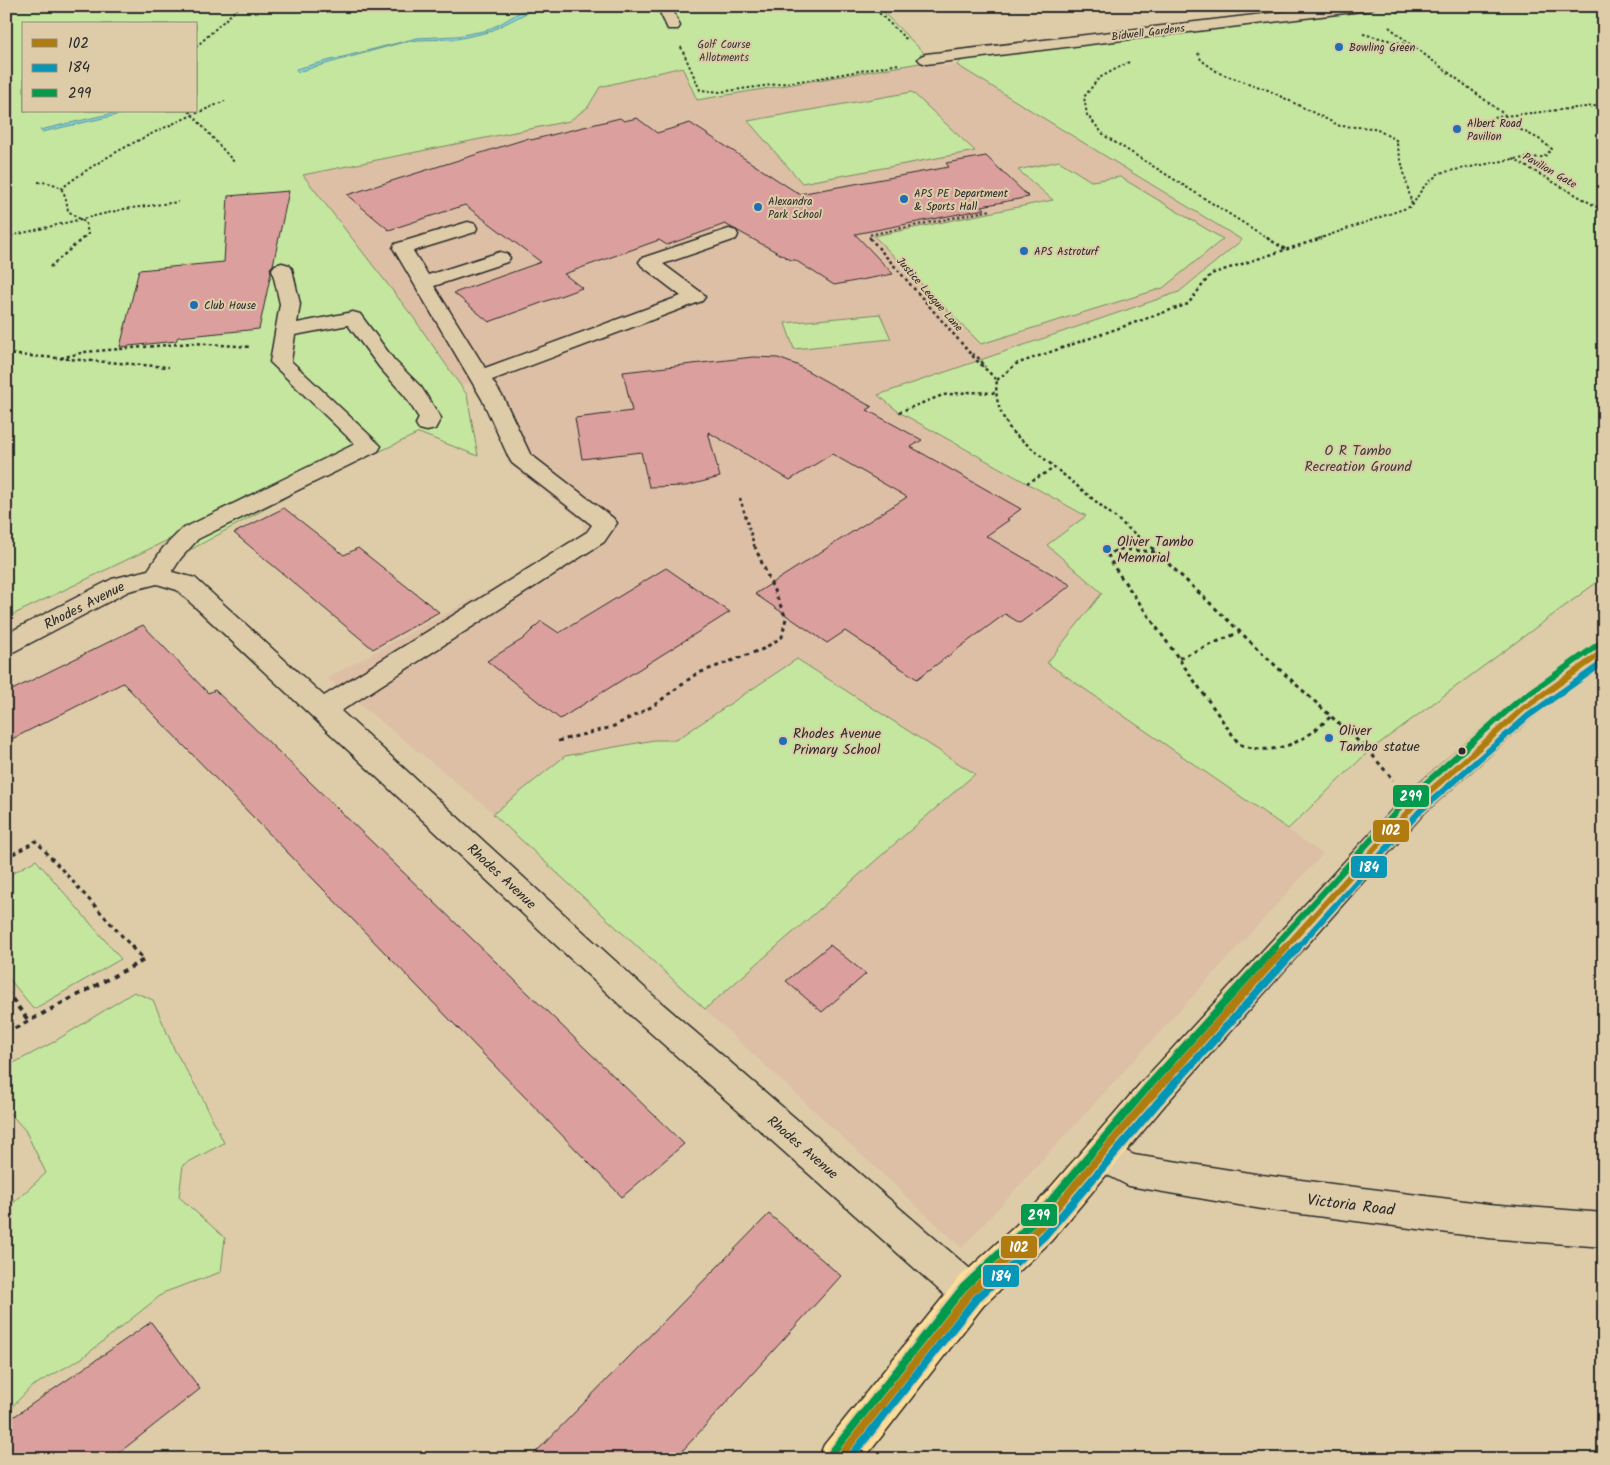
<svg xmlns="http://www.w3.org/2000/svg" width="1610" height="1465" font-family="Kalam,sans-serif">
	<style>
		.built { fill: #ddbfa5 }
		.green { fill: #c4e69e; stroke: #788864; fill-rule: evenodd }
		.water { fill: #84d5dd; stroke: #609196 }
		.building { fill: #dba09d; stroke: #2b2b2b }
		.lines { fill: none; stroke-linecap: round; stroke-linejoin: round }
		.minor-casing { stroke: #2b2b2b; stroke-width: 3 }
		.major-casing { stroke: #2b2b2b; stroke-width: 3 }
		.path-far3 { stroke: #2b2b2b; stroke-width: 2; stroke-dasharray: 2.5 2.5; stroke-linecap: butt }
		.path-far2 { stroke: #2b2b2b; stroke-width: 2.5; stroke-dasharray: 3 3; stroke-linecap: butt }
		.path-far1 { stroke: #2b2b2b; stroke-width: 3; stroke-dasharray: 4 4; stroke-linecap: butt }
		.path { stroke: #2b2b2b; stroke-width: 4; stroke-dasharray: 5 5; stroke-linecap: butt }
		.minor { fill: #decca9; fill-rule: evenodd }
		.major { fill: #ffdd96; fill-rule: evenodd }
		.bus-1-far1-casing { stroke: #decca9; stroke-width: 10 }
		.bus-1-casing { stroke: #decca9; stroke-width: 12 }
		.bus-2-far1-casing { stroke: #decca9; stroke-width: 10 }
		.bus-2-casing { stroke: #decca9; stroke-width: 12 }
		.bus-3-far1-casing { stroke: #decca9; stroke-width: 10 }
		.bus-3-casing { stroke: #decca9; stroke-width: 12 }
		.bus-1-far1 { stroke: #b07b0f; stroke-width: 6 }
		.bus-1 { stroke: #b07b0f; stroke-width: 8 }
		.bus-2-far1 { stroke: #0696b6; stroke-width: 6 }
		.bus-2 { stroke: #0696b6; stroke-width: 8 }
		.bus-3-far1 { stroke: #049a4d; stroke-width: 6 }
		.bus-3 { stroke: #049a4d; stroke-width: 8 }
		.poi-dot { fill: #1f6fb2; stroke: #decca9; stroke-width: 2 }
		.bus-dot { fill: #2b2b2b; stroke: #decca9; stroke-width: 2 }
		.labels { text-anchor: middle; stroke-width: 4; stroke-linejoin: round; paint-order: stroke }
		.far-street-label { font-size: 11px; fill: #2b2b2b; stroke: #decca9 }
		.far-park-label { font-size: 11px; fill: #3a3e36; stroke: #decca9 }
		.far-poi-label { font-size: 11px; fill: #2b2b2b; stroke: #decca9; text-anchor: start }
		.park-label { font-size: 14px; fill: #3a3e36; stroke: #decca9 }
		.poi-label { font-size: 14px; fill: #2b2b2b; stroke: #decca9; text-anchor: start }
		.street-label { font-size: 14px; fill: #2b2b2b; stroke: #decca9 }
		.near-street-label { font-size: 16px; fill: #2b2b2b; stroke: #decca9 }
		.line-badge { stroke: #decca9; stroke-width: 2 }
		.badge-label { font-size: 14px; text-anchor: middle; font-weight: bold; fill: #fff }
	</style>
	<rect width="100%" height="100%" fill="#decca9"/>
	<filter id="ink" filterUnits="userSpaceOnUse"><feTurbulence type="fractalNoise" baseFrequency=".02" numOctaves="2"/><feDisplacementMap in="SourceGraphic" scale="10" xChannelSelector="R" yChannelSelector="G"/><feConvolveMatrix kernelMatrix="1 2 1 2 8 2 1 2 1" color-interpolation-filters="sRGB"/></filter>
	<g filter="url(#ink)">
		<!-- built -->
		<path class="built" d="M 932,61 L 942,66 L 957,65 L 1242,240 L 1179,292 L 878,395 L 899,412 L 1086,517 L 1048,545 L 1102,593 L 1048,663 L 1323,854 L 962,1248 L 483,804 L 327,678 L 551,556 L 583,532 L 583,522 L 511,466 L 484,400 L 488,377 L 461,385 L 413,317 L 302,175 L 569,121 L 588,107 L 600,87 L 682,67 L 697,100 Z"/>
		<!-- green -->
		<path class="green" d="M 6,6 L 877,6 L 932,61 L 697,100 L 682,67 L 600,87 L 588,107 L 569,121 L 303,175 L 413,317 L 467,395 L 478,456 L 419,433 L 312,483 L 192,549 L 170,539 L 6,618 ZM 24,24 L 196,24 L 196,111 L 24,111 Z
			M 1370,6 L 1604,6 L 1604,577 L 1369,751 L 1288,829 L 1047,663 L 1102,593 L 1047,545 L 1086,516 L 899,412 L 878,395 L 1179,292 L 1242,240 L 957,65 L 961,61 L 953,55 Z
			M 912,92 L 975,151 L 802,183 L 748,121 Z
			M 1059,161 L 1091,181 L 1120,177 L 1223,239 L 1163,288 L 981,344 L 874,236 L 1053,200 L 1018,170 Z
			M 880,314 L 891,339 L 794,349 L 785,323 Z
			M 797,659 L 975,774 L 705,1009 L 493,814 L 565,756 L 654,740 L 676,740 Z
			M 36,860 L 121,959 L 34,1009 L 6,975 L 6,877 Z
			M 134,992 L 153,1000 L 175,1051 L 202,1097 L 224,1143 L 183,1165 L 179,1197 L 225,1238 L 221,1272 L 165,1292 L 82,1358 L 31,1387 L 6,1413 L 6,1207 L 8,1208 L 46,1173 L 25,1130 L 6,1109 L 6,1067 L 52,1043 Z"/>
		<!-- water -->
		<path class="water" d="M 530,6 L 540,6 L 489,32 L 457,39 L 418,40 L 400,43 L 297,72 L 296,69 L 417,38 L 457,36 L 484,31 L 500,24 Z
			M 122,111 L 134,111 L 42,132 L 40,130 Z"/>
		<!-- building -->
		<path class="building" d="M 620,118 L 624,121 L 637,118 L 657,133 L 690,123 L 799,194 L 949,167 L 946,163 L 986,156 L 1029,197 L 982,206 L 985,209 L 855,234 L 893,274 L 834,285 L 795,260 L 791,260 L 725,224 L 667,245 L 659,240 L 564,274 L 582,288 L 489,322 L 454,293 L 541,262 L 465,205 L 389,230 L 347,195 L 529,138 L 531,140 Z
			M 289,191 L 273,265 L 270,268 L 271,273 L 259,329 L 178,337 L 176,341 L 120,347 L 139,270 L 224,262 L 228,196 Z
			M 753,357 L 778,358 L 797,365 L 872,407 L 867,410 L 922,440 L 911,447 L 1021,509 L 1007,519 L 1009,520 L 986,536 L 1071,585 L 1020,623 L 1005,614 L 917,679 L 845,631 L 827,643 L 755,594 L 907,497 L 832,454 L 790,480 L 708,432 L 720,477 L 686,486 L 649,487 L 641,452 L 582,459 L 575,418 L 632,411 L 623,372 Z
			M 284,508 L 344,555 L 358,548 L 439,612 L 373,649 L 234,533 Z
			M 666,568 L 730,612 L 560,719 L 487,661 L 523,639 L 541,621 L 559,633 Z
			M 143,625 L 208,693 L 215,690 L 684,1144 L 622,1197 L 123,683 L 6,742 L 6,693 Z
			M 830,945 L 866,974 L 822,1012 L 786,981 Z
			M 769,1214 L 841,1276 L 675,1459 L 529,1459 Z
			M 151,1322 L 200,1389 L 111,1459 L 6,1459 L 6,1422 Z"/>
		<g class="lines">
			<!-- minor casing -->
			<g class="minor-casing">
				<path id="minor" d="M 657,6 L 671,6 L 680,26 L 678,29 L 668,29 Z
					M 1331,6 L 1377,6 L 1370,10 L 926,64 L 921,62 L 918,59 L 921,56 L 926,54 Z
					M 468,222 L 475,224 L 477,228 L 475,232 L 413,251 L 428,275 L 500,252 L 507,254 L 510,258 L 507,262 L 434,286 L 485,368 L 681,296 L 642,266 L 639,262 L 642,258 L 729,229 L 736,231 L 738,235 L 736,239 L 663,264 L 702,293 L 705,297 L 702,301 L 492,380 L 504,399 L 530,454 L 613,518 L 617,523 L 604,542 L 341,711 L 657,999 L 983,1280 L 989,1293 L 983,1306 L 970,1311 L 957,1306 L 635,1019 L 177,590 L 157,584 L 129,591 L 15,651 L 6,654 L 6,634 L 112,579 L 148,570 L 163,548 L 182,529 L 355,444 L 270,362 L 280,304 L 272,269 L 275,265 L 282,263 L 289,265 L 292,269 L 300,304 L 297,323 L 353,312 L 360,314 L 394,360 L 421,387 L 441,418 L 435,429 L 427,431 L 419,429 L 416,424 L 419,418 L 405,396 L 380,368 L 348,325 L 295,335 L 291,361 L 381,446 L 378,451 L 198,539 L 181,558 L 172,572 L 195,578 L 324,696 L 587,532 L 592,525 L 512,463 L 509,458 L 482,399 L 393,248 L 395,244 Z
					M 1102,1139 L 1134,1155 L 1262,1175 L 1488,1204 L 1604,1213 L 1604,1247 L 1488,1238 L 1262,1209 L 1129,1186 L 1090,1166 L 1084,1155 L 1090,1144 Z"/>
			</g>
			<!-- major casing -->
			<g class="major-casing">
				<path id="major" d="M 1604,642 L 1604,664 L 1533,716 L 1424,813 L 1164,1106 L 1051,1241 L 983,1306 L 864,1459 L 818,1459 L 824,1445 L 957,1280 L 1025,1217 L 1140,1084 L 1404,797 L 1513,702 L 1595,645 Z"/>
			</g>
			<!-- path-far3 -->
			<path class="path-far3" d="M 872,6 L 907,40
				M 1396,12 L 1458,6
				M 1389,27 L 1410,44
				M 1363,34 L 1413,46 L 1505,115
				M 196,47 L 240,6
				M 681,47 L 700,90 L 720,92 L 814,79 L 899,64
				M 1198,53 L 1201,60 L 1219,73 L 1268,90 L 1340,126 L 1374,128 L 1396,140 L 1412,205
				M 1129,62 L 1099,78 L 1084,97 L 1087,115 L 1105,136 L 1269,239
				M 189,111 L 235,163
				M 1513,159 L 1604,211
				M 38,182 C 61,183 65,188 68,211 L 86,223 L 88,234 L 82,239
				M 61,189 C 108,151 169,125 225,101
				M 6,237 L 124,209 L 178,202
				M 870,239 L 869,235 L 991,210
				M 1318,239 L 1412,206 L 1422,189 L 1439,173 L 1513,159 L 1544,157 L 1552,149 L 1539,139 L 1495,117 L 1604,105"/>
			<!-- path-far2 -->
			<path class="path-far2" d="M 870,238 L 976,360 L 997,380 C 994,401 1001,415 1012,432 L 1152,548
				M 1267,238 L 1285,249
				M 50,267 L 83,238
				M 6,354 L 169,367
				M 972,354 L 980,359 L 985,367
				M 61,358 L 85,352 L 193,343 L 251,347
				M 997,380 L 1016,364 L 1188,304 L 1211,274 L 1322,238
				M 899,412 L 943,395 L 970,392 L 995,393
				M 1027,483 L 1055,468
				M 740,498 L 755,548"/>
			<!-- path-far1 -->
			<path class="path-far1" d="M 1151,547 L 1278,668 L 1369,751 L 1393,780
				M 1155,552 L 1118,549 L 1108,555 L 1114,567 L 1239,744 C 1275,758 1305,742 1331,716
				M 1179,658 L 1240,632
				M 558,741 L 612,727 L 653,706 L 696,674 L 763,649 L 782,637 L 786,618 L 755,547
				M 6,858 L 36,841 L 133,948"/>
			<!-- path -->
			<path class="path" d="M 6,991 L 28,1020
				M 6,1033 L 144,960 L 132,947"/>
			<!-- minor -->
			<use href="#minor" class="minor"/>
			<!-- major -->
			<use href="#major" class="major"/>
			<!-- bus-1-far1 casing -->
			<g class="bus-1-far1-casing">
				<path id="bus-1-far1" d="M 1285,948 L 1414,805 L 1523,709 L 1604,651"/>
			</g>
			<!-- bus-1 casing -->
			<g class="bus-1-casing">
				<path id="bus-1" d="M 838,1459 L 970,1293 L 1038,1229 L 1152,1095 L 1286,947"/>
			</g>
			<!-- bus-2-far1 casing -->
			<g class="bus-2-far1-casing">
				<path id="bus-2-far1" d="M 1297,948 L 1420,811 L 1528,716 L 1604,662"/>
			</g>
			<!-- bus-2 casing -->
			<g class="bus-2-casing">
				<path id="bus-2" d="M 849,1459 L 976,1299 L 1045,1235 L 1159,1101 L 1298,947"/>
			</g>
			<!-- bus-3-far1 casing -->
			<g class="bus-3-far1-casing">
				<path id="bus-3-far1" d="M 1273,948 L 1408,799 L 1517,702 L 1599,644"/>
			</g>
			<!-- bus-3 casing -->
			<g class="bus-3-casing">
				<path id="bus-3" d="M 831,1454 L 963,1288 L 1032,1223 L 1146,1089 L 1275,947"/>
			</g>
			<!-- bus-1-far1 -->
			<use href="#bus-1-far1" class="bus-1-far1"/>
			<!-- bus-1 -->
			<use href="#bus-1" class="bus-1"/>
			<!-- bus-2-far1 -->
			<use href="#bus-2-far1" class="bus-2-far1"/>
			<!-- bus-2 -->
			<use href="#bus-2" class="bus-2"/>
			<!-- bus-3-far1 -->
			<use href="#bus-3-far1" class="bus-3-far1"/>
			<!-- bus-3 -->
			<use href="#bus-3" class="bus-3"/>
		</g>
	</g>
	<!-- markers -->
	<g class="poi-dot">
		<circle cx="1339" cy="47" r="5"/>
		<circle cx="1457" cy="129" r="5"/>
		<circle cx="904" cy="199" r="5"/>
		<circle cx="758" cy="207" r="5"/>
		<circle cx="1024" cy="251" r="5"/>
		<circle cx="194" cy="305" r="5"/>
		<circle cx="1107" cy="549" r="5"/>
		<circle cx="1329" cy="738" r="5"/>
		<circle cx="783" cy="741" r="5"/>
	</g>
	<circle class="bus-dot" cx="1462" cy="751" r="4.5"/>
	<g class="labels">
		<!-- far-street labels -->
		<g class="far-street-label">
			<text transform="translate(1148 32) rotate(-7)" y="4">Bidwell Gardens</text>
			<text transform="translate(1550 170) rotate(30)" y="4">Pavilion Gate</text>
			<text transform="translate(930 294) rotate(49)" y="4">Justice League Lane</text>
		</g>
		<!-- far-park labels -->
		<g class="far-park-label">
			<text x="724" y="48">Golf Course<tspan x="724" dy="13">Allotments</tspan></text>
		</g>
		<!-- far-poi labels -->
		<g class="far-poi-label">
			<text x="1349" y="51">Bowling Green</text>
			<text x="1467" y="127">Albert Road<tspan x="1467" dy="13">Pavilion</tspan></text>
			<text x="914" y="197">APS PE Department<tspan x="914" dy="13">&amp; Sports Hall</tspan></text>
			<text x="768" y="205">Alexandra<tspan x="768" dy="13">Park School</tspan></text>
			<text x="1034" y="255">APS Astroturf</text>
			<text x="204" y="309">Club House</text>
		</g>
		<!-- park labels -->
		<g class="park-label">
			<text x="1358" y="455">O R Tambo<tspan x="1358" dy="16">Recreation Ground</tspan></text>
		</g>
		<!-- poi labels -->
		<g class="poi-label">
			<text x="1117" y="546">Oliver Tambo<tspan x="1117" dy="16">Memorial</tspan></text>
			<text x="1339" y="735">Oliver<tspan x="1339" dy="16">Tambo statue</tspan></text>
			<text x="793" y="738">Rhodes Avenue<tspan x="793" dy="16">Primary School</tspan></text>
		</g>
		<!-- street labels -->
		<g class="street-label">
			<text transform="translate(84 605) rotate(-27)" y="5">Rhodes Avenue</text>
			<text transform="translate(502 876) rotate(43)" y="5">Rhodes Avenue</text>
			<text transform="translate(803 1147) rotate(41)" y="5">Rhodes Avenue</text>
		</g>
		<!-- near-street labels -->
		<g class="near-street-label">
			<text transform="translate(1351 1204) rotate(7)" y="6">Victoria Road</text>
		</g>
	</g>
	<g class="line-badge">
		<rect x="1392" y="784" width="38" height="24" rx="5" fill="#049a4d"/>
		<rect x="1372" y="819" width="38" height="24" rx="5" fill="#b07b0f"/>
		<rect x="1350" y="855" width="38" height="24" rx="5" fill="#0696b6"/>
		<rect x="1020" y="1203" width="38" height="24" rx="5" fill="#049a4d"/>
		<rect x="1000" y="1235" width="38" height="24" rx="5" fill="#b07b0f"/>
		<rect x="982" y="1264" width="38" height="24" rx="5" fill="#0696b6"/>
	</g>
	<g class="badge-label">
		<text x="1411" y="801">299</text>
		<text x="1391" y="835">102</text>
		<text x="1369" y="872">184</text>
		<text x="1039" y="1220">299</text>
		<text x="1019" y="1252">102</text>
		<text x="1001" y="1281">184</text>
	</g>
	<!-- margin -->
	<rect width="1610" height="1465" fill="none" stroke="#decca9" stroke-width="25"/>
	<rect x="12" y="12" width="1585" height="1440" fill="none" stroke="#2b2b2b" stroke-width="2" filter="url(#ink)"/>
	<!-- legend -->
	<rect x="22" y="22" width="175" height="90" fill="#decca9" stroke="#968c77"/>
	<rect x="32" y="39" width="25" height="8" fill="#b07b0f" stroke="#968c77"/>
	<text x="68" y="48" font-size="15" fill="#2b2b2b">102</text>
	<rect x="32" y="64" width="25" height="8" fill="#0696b6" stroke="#968c77"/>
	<text x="68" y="72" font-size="15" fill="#2b2b2b">184</text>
	<rect x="32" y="89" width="25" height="8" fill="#049a4d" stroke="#968c77"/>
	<text x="68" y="98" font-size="15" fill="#2b2b2b">299</text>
</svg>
